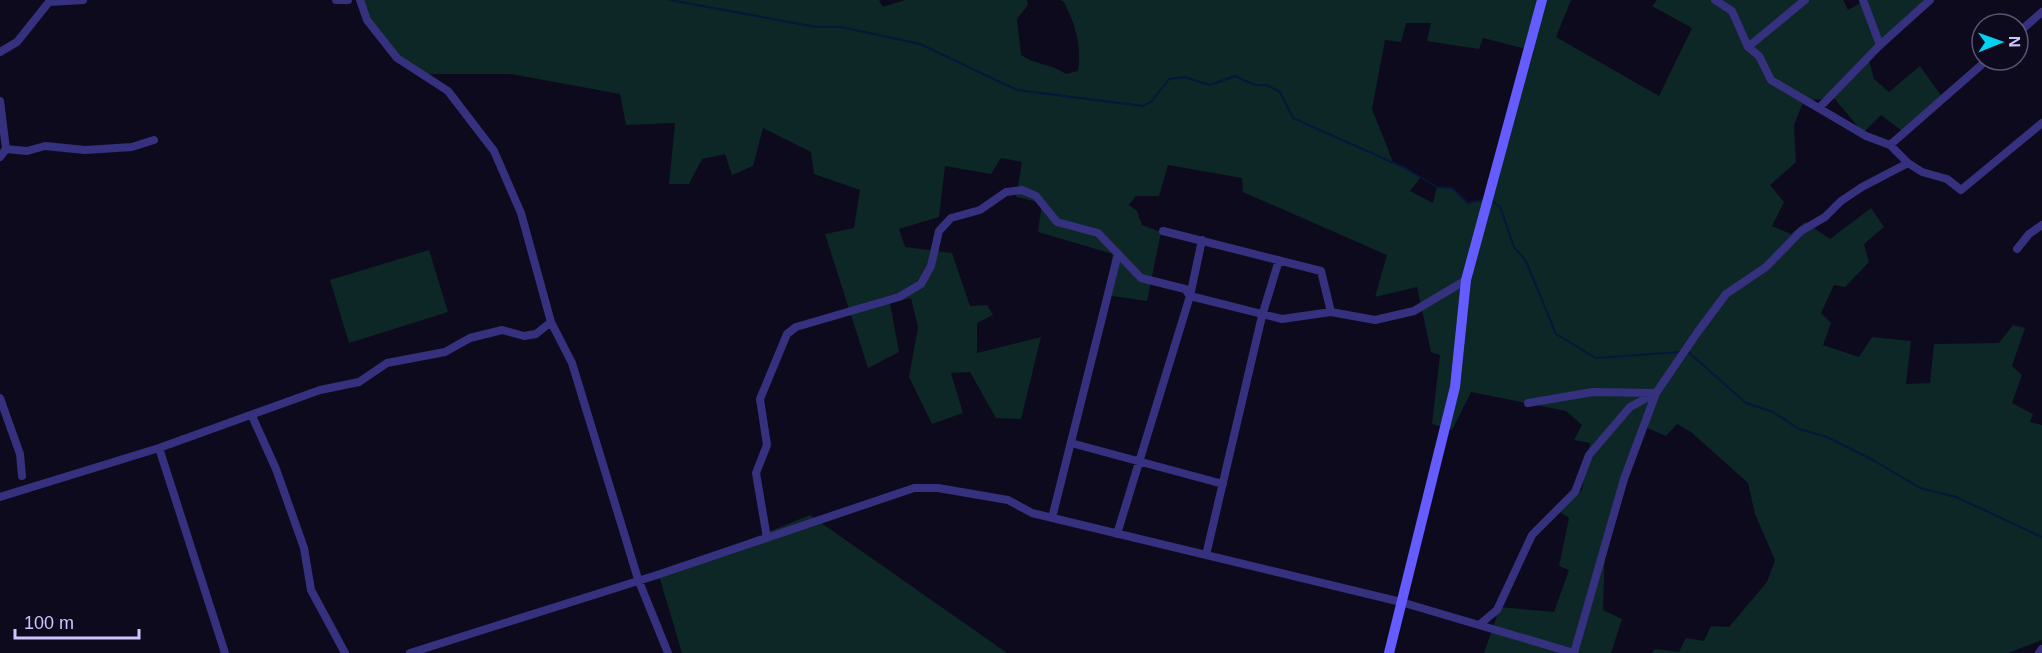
<svg xmlns="http://www.w3.org/2000/svg" width="2042" height="653" font-family="Arial,sans-serif">
	<style>
		.green { fill: #0c2726; fill-rule: evenodd }
		.lines { fill: none; stroke-linecap: round; stroke-linejoin: round }
		.stream { stroke: #05173a; stroke-width: 2 }
		.street { stroke: #35317f; stroke-width: 8 }
		.secondary { stroke: #645cff; stroke-width: 10 }
	</style>
	<rect width="100%" height="100%" fill="#0d0a1d"/>
	<!-- green -->
	<path class="green" d="M 360,0 L 879,0 L 883,7 L 905,0 L 1027,0 L 1028,5 L 1017,19 L 1021,55 C 1035,65 1050,63 1066,74 L 1078,71 C 1082,46 1075,24 1064,2 L 1060,0 L 1571,0 L 1556,37 L 1659,96 L 1692,28 L 1652,6 L 1657,0 L 1843,0 L 1848,10 L 1866,0 L 1923,0 L 1928,5 L 1869,61 L 1874,79 L 1889,92 L 1920,66 L 1943,98 L 1906,134 L 1881,115 L 1863,133 L 1835,99 L 1804,100 L 1794,125 L 1796,162 L 1770,185 L 1784,202 L 1772,226 L 1791,234 L 1805,222 L 1830,239 L 1871,208 L 1884,227 L 1864,244 L 1869,262 L 1845,287 L 1834,285 L 1821,313 L 1831,323 L 1823,345 L 1859,357 L 1872,337 L 1911,341 L 1906,384 L 1930,383 L 1934,344 L 1999,343 L 2013,325 L 2025,328 L 2012,366 L 2022,375 L 2012,403 L 2033,414 L 2030,422 L 2042,425 L 2042,640 L 2008,653 L 1652,653 L 1655,649 L 1679,652 L 1686,638 L 1704,641 L 1711,626 L 1729,627 L 1767,582 L 1775,560 L 1755,514 L 1748,483 L 1691,432 L 1677,424 L 1666,436 L 1645,427 L 1605,550 L 1603,610 L 1622,619 L 1611,653 L 1484,653 L 1500,607 L 1554,612 L 1569,570 L 1559,566 L 1569,518 L 1560,512 L 1582,490 L 1590,443 L 1574,440 L 1582,425 L 1566,411 L 1471,392 L 1452,430 L 1432,424 L 1440,355 L 1431,352 L 1417,287 L 1375,297 L 1387,255 L 1243,192 L 1242,178 L 1168,165 L 1159,196 L 1136,196 L 1129,205 L 1137,211 L 1142,225 L 1161,232 L 1147,301 L 1105,295 L 1113,254 L 1038,232 L 1042,203 L 1016,197 L 1022,162 L 1001,158 L 991,174 L 945,166 L 939,217 L 899,229 L 905,247 L 952,253 L 970,306 L 987,305 L 993,315 L 977,323 L 977,353 L 1041,337 L 1021,419 L 996,418 L 970,372 L 951,373 L 963,413 L 932,424 L 909,377 L 918,327 L 911,298 L 890,303 L 899,352 L 868,368 L 825,234 L 854,228 L 860,190 L 814,174 L 811,152 L 763,128 L 753,166 L 732,175 L 725,154 L 702,159 L 689,184 L 669,184 L 675,123 L 626,125 L 620,94 L 511,74 L 422,74 L 397,58 L 367,20 ZM 1406,23 L 1431,23 L 1427,41 L 1479,49 L 1483,38 L 1534,51 L 1489,200 L 1468,203 L 1452,188 L 1437,187 L 1433,203 L 1410,191 L 1421,177 L 1393,162 L 1372,109 L 1385,40 L 1401,42 Z
		M 429,250 L 448,312 L 349,343 L 330,280 Z
		M 810,515 L 1007,653 L 682,653 L 659,576 Z"/>
	<g class="lines">
		<!-- stream -->
		<path class="stream" d="M 670,0 L 816,27 L 841,27 L 920,44 L 1017,90 L 1143,106 L 1152,101 L 1169,79 L 1184,77 L 1210,85 L 1235,76 L 1255,85 L 1267,85 L 1280,92 L 1293,118 L 1403,167 L 1437,187 L 1452,188 L 1468,203 L 1482,200
			M 1492,201 L 1500,207 L 1514,247 L 1526,261 L 1556,334 L 1596,358 L 1681,352
			M 1687,351 L 1746,403 L 1773,412 L 1799,429 L 1827,437 L 1873,460 L 1920,488 L 1956,497 L 2042,537"/>
		<!-- street -->
		<path class="street" d="M 336,0 L 348,0
			M 360,0 L 367,20 L 397,58 L 448,91 L 494,151 L 521,213 L 551,322 L 572,363 L 638,579 L 668,653
			M 1715,0 L 1732,11 L 1748,47 L 1759,56 L 1771,80 L 1866,136 L 1890,145 L 1908,163 L 1922,172 L 1947,179 L 1961,190 L 2042,123
			M 1863,0 L 1880,45
			M 2018,33 L 2042,12
			M 1748,47 L 1805,0
			M 0,52 L 17,42 L 49,2 L 83,0
			M 0,101 L 6,149 L 0,157
			M 1819,108 L 1880,45 L 1930,0
			M 1890,145 L 1987,60
			M 6,149 L 27,151 L 45,146 L 85,150 L 132,147 L 154,140
			M 1163,231 L 1321,271 L 1331,312
			M 2017,249 L 2029,234 L 2042,225
			M 0,398 L 20,454 L 22,476
			M 1528,403 L 1593,392 L 1655,393
			M 252,416 L 276,469 L 304,548 L 311,590 L 345,653
			M 1071,443 L 1223,484
			M 159,448 L 225,653
			M 0,497 L 159,448 L 320,390 L 359,382 L 387,363 L 445,352 L 470,338 L 502,330 L 524,336 L 536,334 L 551,322
			M 1052,518 L 1118,254
			M 1117,534 L 1190,296 L 1202,240
			M 767,538 L 756,473 L 767,445 L 760,399 L 787,334 L 796,327 L 899,297 L 921,284 L 931,266 L 939,231 L 951,218 L 980,210 L 1006,192 L 1022,190 L 1036,196 L 1057,222 L 1098,233 L 1141,278 L 1185,289 L 1190,296 L 1282,319 L 1331,312 L 1375,320 L 1414,311 L 1466,280
			M 1206,555 L 1262,316 L 1279,260
			M 1479,625 L 1497,610 L 1532,535 L 1575,492 L 1589,455 L 1630,407 L 1656,393
			M 410,653 L 657,575 L 914,488 L 938,488 L 1008,500 L 1032,513 L 1401,602 L 1574,653
			M 1574,653 L 1624,479 L 1656,393 L 1697,333 L 1726,294 L 1766,267 L 1801,231 L 1825,217 L 1841,201 L 1862,187 L 1908,163
			M 2039,653 L 2042,649"/>
		<!-- secondary -->
		<path class="secondary" d="M 1389,653 L 1455,387 L 1466,280 L 1542,0"/>
	</g>
	<!-- north arrow -->
	<g transform="translate(2000 42) rotate(89)"><circle r="28" fill="#0d0a1d" stroke="#5a5577" stroke-width="1.5"/>
	<path d="M0-4.5L10 22L0 15L-10 22Z" fill="#00d3f0"/>
	<text y="-9" font-size="16" font-weight="bold" text-anchor="middle" fill="#cdc5ff">N</text>
	</g>
	<!-- scale -->
	<path d="M15 629v9h124v-9" fill="none" stroke="#cdc5ff" stroke-width="3"/>
	<text x="24" y="629" font-size="18" fill="#cdc5ff" stroke="#0d0a1d" stroke-width="4.5" paint-order="stroke">100 m</text>
</svg>
